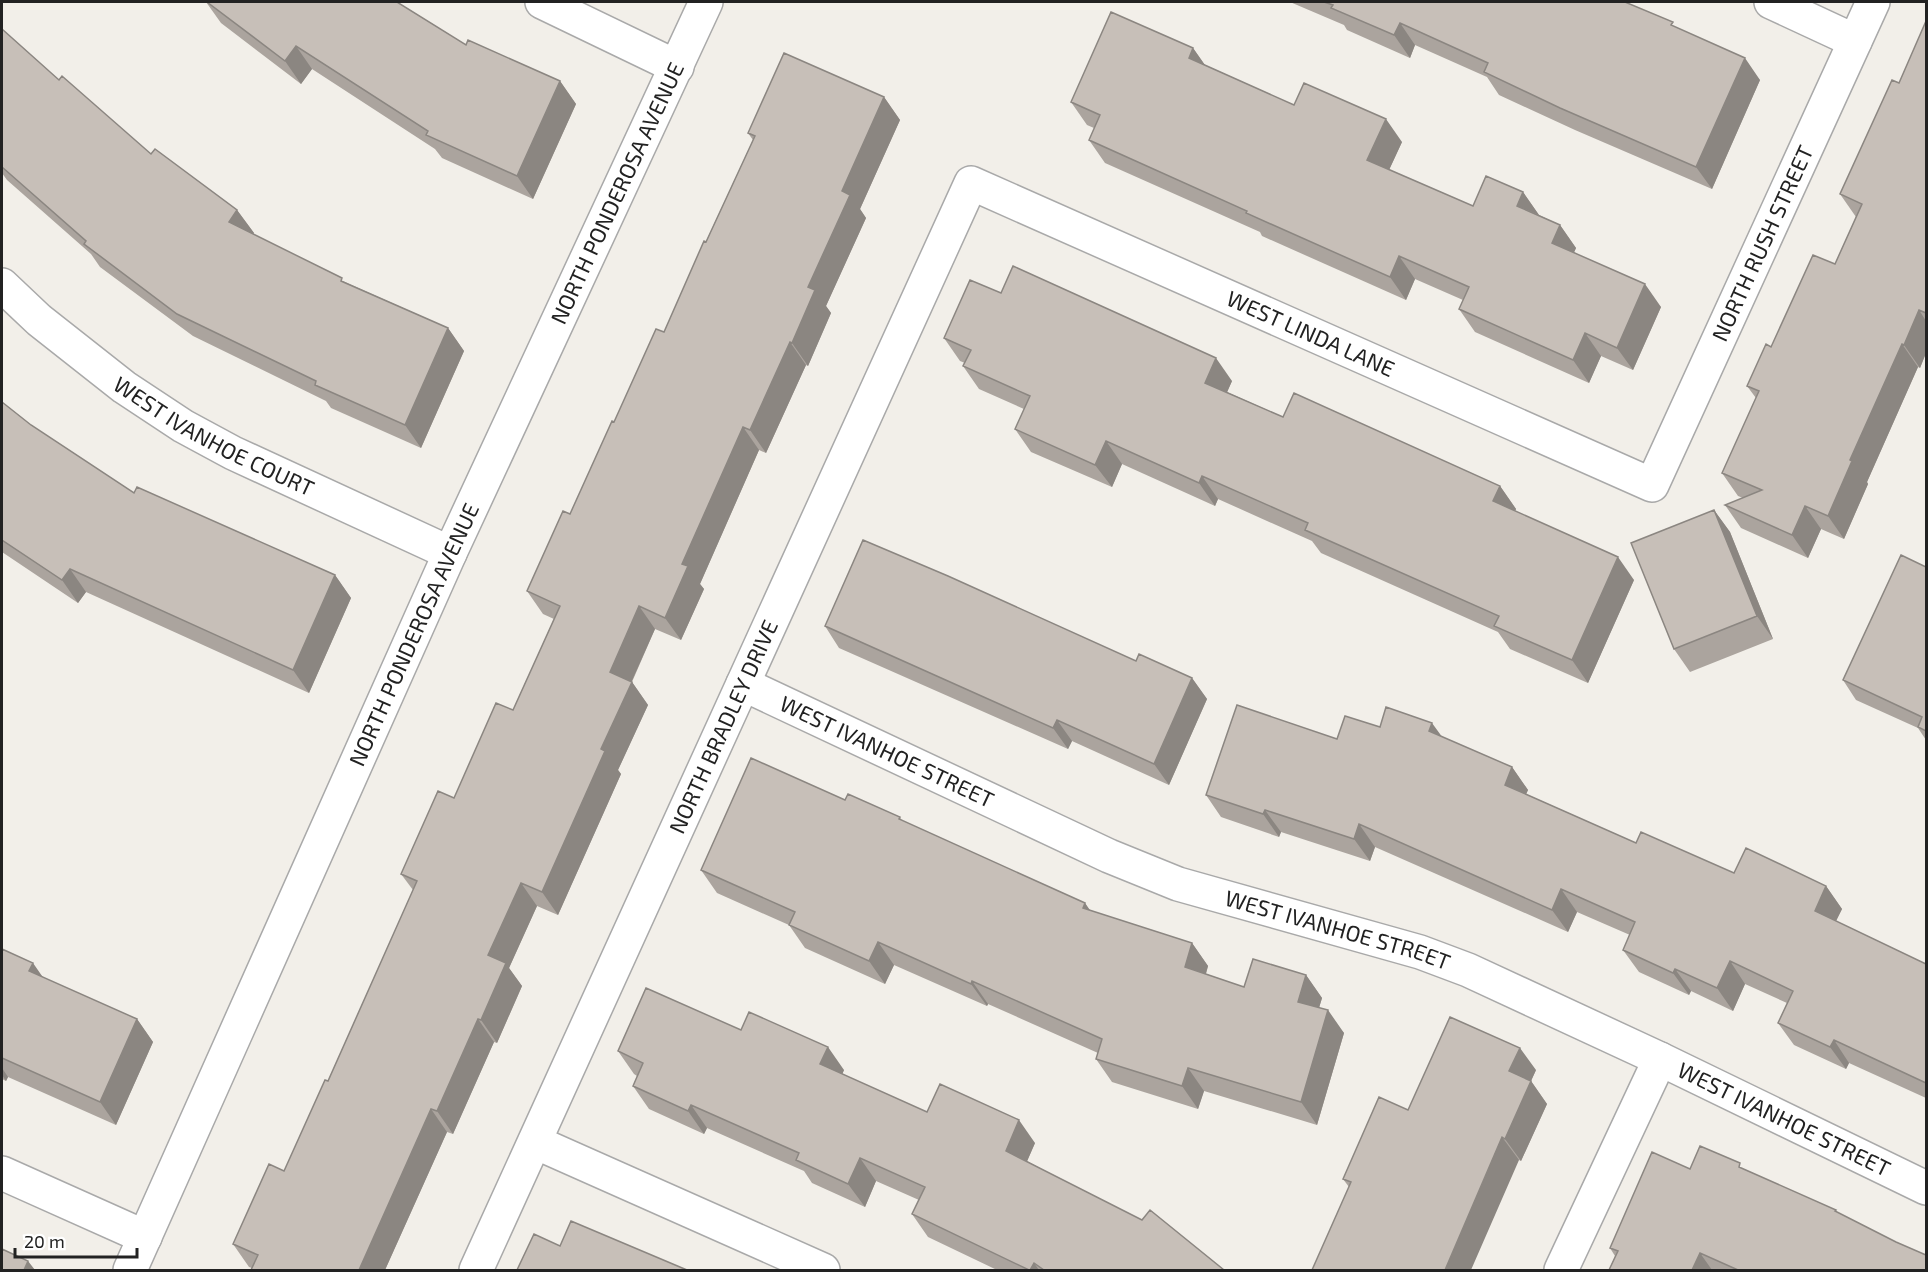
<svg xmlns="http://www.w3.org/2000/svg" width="1928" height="1272" font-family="'Exo 2',sans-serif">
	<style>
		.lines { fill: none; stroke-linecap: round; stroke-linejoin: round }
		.minor-casing { stroke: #a9a9a9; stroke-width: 36 }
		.tertiary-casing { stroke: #a9a9a9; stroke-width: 36 }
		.minor { stroke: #fff; stroke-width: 33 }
		.tertiary { stroke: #fff; stroke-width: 33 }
		.wall { fill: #aba49e }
		.shaded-wall { fill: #8b8681 }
		.building { fill: #c7bfb8; stroke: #8b8681; stroke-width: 1.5 }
		.labels { text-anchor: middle; stroke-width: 4.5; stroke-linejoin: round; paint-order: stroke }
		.street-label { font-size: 22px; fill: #222; stroke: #fff }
	</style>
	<rect width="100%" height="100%" fill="#f2efe9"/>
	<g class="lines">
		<!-- minor casing -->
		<g class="minor-casing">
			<g id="minor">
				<path d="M 542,2 L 677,67"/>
				<path d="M 1771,2 L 1855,41"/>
				<path id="s1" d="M 2,285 L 39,320 L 124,387 L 183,426 L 233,453 L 450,553"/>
				<path id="s2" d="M 743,684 L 1109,856 L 1178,884 L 1420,952 L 1468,970 L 1660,1059 L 1926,1188"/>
				<path d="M 535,1142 L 823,1270"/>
				<path d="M 2,1173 L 145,1237"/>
				<path id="s3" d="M 476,1270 L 971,183 L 1652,485 L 1873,2"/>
				<path d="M 1561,1270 L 1660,1059"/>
			</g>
		</g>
		<!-- tertiary casing -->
		<g class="tertiary-casing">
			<g id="tertiary">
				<path id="s4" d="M 130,1270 L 450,553 L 706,2"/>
			</g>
		</g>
		<!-- minor -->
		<use href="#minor" class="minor"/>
		<!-- tertiary -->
		<use href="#tertiary" class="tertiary"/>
	</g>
	<!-- wall -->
	<path class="wall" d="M 206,2 L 397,2 L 466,45 L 560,81 L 576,104 L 533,199 L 442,158 L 435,149 L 312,69 L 301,84 L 221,23 Z
		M 1290,2 L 1625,2 L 1676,28 L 1760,80 L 1712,189 L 1575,130 L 1499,95 L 1487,77 L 1415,45 L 1410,58 L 1347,30 L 1344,25 Z
		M 1926,21 L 1926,353 L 1920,368 L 1918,367 L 1867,482 L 1868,484 L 1844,539 L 1821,529 L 1808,558 L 1741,528 L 1725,505 L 1743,498 L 1738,496 L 1722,473 L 1756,398 L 1747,386 L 1771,347 L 1835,264 L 1856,217 L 1840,194 L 1899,83 Z
		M 2,29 L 59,80 L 151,154 L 237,210 L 254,233 L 253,234 L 345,282 L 448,328 L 464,351 L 421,448 L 331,408 L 326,401 L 193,336 L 100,267 L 91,254 L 7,180 L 2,173 Z
		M 1193,48 L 1205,65 L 1294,105 L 1402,142 L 1389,170 L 1473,206 L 1523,192 L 1539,215 L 1560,225 L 1576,248 L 1574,252 L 1661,307 L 1633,370 L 1601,356 L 1589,383 L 1475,332 L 1459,309 L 1463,300 L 1415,279 L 1406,300 L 1262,236 L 1260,232 L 1105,163 L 1089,140 L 1094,128 L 1087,125 L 1071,102 Z
		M 884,97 L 900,120 L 860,209 L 866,218 L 826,306 L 831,313 L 808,366 L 806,365 L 766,453 L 759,450 L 700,584 L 704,589 L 681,640 L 655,629 L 632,682 L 648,705 L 618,770 L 621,774 L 558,915 L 537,906 L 509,968 L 522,986 L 497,1043 L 494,1042 L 453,1134 L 447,1132 L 385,1270 L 251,1270 L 252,1268 L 249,1267 L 233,1244 L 284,1171 L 328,1081 L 413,890 L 401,874 L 454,798 L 513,710 L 554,619 L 543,614 L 527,591 L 570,514 L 614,422 L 664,332 L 753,140 L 748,133 Z
		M 1001,293 L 1232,381 L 1227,392 L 1283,417 L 1500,486 L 1516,509 L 1515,511 L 1634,580 L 1588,683 L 1510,649 L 1498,632 L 1321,553 L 1312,541 L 1218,499 L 1215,506 L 1122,464 L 1112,487 L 1031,452 L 1015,429 L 1024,409 L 979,389 L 963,366 L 965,363 L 960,361 L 944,338 Z
		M 2,402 L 31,425 L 134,493 L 335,575 L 351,598 L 309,693 L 86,592 L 78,603 L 2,552 Z
		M 1714,510 L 1730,532 L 1773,639 L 1690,672 L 1674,649 Z
		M 1926,567 L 1926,740 L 1918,728 L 1856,700 L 1843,680 Z
		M 825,626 L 1136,661 L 1192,678 L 1207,699 L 1169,785 L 1072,741 L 1068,749 L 839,648 Z
		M 1380,727 L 1442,737 L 1512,767 L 1528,790 L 1526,794 L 1636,843 L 1734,873 L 1826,886 L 1842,909 L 1836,921 L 1926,964 L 1926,1098 L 1849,1063 L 1846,1069 L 1794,1045 L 1778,1023 L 1787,1003 L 1745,984 L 1733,1011 L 1691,991 L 1689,995 L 1639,972 L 1623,950 L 1630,935 L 1577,912 L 1568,932 L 1375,847 L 1370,861 L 1281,832 L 1279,837 L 1221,817 L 1206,795 L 1337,739 Z
		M 845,800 L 900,817 L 902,821 L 1085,903 L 1089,910 L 1192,943 L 1208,966 L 1206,974 L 1244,987 L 1306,975 L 1322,998 L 1319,1008 L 1344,1033 L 1317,1125 L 1204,1091 L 1198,1109 L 1112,1082 L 1096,1059 L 1098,1053 L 988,1004 L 987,1006 L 894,965 L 885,984 L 805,948 L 789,925 L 717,893 L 701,870 Z
		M 2,949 L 42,977 L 137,1019 L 153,1042 L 116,1125 L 8,1077 L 6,1081 L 2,1079 Z
		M 741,1030 L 844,1070 L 842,1074 L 927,1112 L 1035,1143 L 1027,1161 L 1224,1270 L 997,1270 L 928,1237 L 912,1214 L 919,1200 L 876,1181 L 865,1207 L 812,1183 L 804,1171 L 707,1128 L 704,1134 L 649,1109 L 633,1086 L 637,1076 L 634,1074 L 618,1051 Z
		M 1536,1070 L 1531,1081 L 1547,1104 L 1521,1161 L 1519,1160 L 1349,1187 L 1343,1179 L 1408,1110 Z
		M 1690,1169 L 1744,1169 L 1838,1213 L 1926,1270 L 1609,1270 L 1615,1256 L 1610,1248 Z"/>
	<!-- shaded-wall -->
	<path class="shaded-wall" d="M 1400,23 L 1415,45 L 1410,58 L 1394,35 Z
		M 296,46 L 312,69 L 301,84 L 285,61 Z
		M 1193,48 L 1209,71 L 1189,58 Z
		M 1745,58 L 1760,80 L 1712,189 L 1696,167 Z
		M 560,81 L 576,104 L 533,199 L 517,176 Z
		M 884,97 L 900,120 L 860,209 L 866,218 L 826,306 L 831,313 L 808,366 L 792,343 L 808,287 L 842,191 Z
		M 1386,119 L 1402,142 L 1383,183 L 1367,160 Z
		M 1523,192 L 1539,215 L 1517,206 Z
		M 237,210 L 254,233 L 245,245 L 229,222 Z
		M 1560,225 L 1576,248 L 1568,266 L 1552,243 Z
		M 1399,256 L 1415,279 L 1406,300 L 1390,277 Z
		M 1645,284 L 1661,307 L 1633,370 L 1617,348 Z
		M 1919,310 L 1926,321 L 1926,353 L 1920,368 L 1904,345 Z
		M 448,328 L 464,351 L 421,448 L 405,425 Z
		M 1585,333 L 1601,356 L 1589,383 L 1573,360 Z
		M 790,342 L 806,365 L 766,453 L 750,430 Z
		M 1902,344 L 1918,367 L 1867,482 L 1868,484 L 1844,539 L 1828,516 L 1850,460 Z
		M 1216,358 L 1232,381 L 1221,406 L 1205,383 Z
		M 743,427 L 759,450 L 700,584 L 704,589 L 681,640 L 665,618 L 682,564 Z
		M 1106,441 L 1122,464 L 1112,487 L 1095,465 Z
		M 1202,476 L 1218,499 L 1215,506 L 1199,483 Z
		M 1500,486 L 1516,509 L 1509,524 L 1493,501 Z
		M 1805,506 L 1821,529 L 1808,558 L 1792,535 Z
		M 1714,510 L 1730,532 L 1773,639 L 1757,616 Z
		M 1618,557 L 1634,580 L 1588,683 L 1572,660 Z
		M 70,569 L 86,592 L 78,603 L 62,580 Z
		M 335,575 L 351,598 L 309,693 L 293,670 Z
		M 639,606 L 655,629 L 626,694 L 610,672 Z
		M 1192,678 L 1207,699 L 1169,785 L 1154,764 Z
		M 632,682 L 648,705 L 618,770 L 621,774 L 558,915 L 542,892 L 601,749 Z
		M 1057,720 L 1072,741 L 1068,749 L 1053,728 Z
		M 1432,723 L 1448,745 L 1429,731 Z
		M 1512,767 L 1528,790 L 1520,807 L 1505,785 Z
		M 1265,810 L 1281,832 L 1279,837 L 1263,814 Z
		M 1359,824 L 1375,847 L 1370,861 L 1354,839 Z
		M 521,883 L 537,906 L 509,968 L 522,986 L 497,1043 L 481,1020 L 488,955 Z
		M 1826,886 L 1842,909 L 1830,933 L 1815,911 Z
		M 1561,889 L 1577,912 L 1568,932 L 1552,910 Z
		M 1085,903 L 1101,926 L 1083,908 Z
		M 878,942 L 894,965 L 885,984 L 869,961 Z
		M 1192,943 L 1208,966 L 1201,990 L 1185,967 Z
		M 1730,961 L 1745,984 L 1733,1011 L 1717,988 Z
		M 33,963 L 49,986 L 29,971 Z
		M 1675,969 L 1691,991 L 1689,995 L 1673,973 Z
		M 1306,975 L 1322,998 L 1314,1024 L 1298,1002 Z
		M 972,981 L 988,1004 L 987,1006 L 971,984 Z
		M 1328,1010 L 1344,1033 L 1317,1125 L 1301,1102 Z
		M 137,1019 L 153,1042 L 116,1125 L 100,1102 Z
		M 478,1019 L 494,1042 L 453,1134 L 437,1111 Z
		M 1834,1040 L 1849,1063 L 1846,1069 L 1830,1047 Z
		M 828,1047 L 844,1070 L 837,1087 L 820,1064 Z
		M 1520,1048 L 1536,1070 L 1531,1081 L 1547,1104 L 1521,1161 L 1505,1139 L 1509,1071 Z
		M 2,1068 L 8,1077 L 6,1081 L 2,1075 Z
		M 1188,1068 L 1204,1091 L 1198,1109 L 1182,1086 Z
		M 691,1105 L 707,1128 L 704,1134 L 688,1111 Z
		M 431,1109 L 447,1132 L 385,1270 L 359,1270 Z
		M 1019,1120 L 1035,1143 L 1022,1173 L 1006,1151 Z
		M 1502,1137 L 1519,1160 L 1471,1270 L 1445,1270 Z
		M 860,1158 L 876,1181 L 865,1207 L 848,1184 Z
		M 1700,1253 L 1712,1270 L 1692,1270 Z
		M 28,1261 L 35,1270 L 24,1270 Z
		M 1034,1263 L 1039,1270 L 1030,1270 Z"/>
	<!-- building -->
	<path class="building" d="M 207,2 L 397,2 L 466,45 L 468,40 L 560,81 L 517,176 L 426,135 L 428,131 L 296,46 L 285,61 Z
		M 1324,2 L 1625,2 L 1673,22 L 1671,25 L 1745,58 L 1696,167 L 1560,108 L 1484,72 L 1488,63 L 1400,23 L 1394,35 L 1331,8 L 1333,5 Z
		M 1111,12 L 1193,48 L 1189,58 L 1294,105 L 1304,83 L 1386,119 L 1367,160 L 1473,206 L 1486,176 L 1523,192 L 1517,206 L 1560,225 L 1552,243 L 1645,284 L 1617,348 L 1585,333 L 1573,360 L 1459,309 L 1469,287 L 1399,256 L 1390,277 L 1246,213 L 1247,211 L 1089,140 L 1100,115 L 1071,102 Z
		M 1926,21 L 1926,313 L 1919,310 L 1904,345 L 1902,344 L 1850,460 L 1852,461 L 1828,516 L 1805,506 L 1792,535 L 1725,505 L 1762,490 L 1722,473 L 1759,391 L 1747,386 L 1766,344 L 1771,347 L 1813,255 L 1835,264 L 1862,204 L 1840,194 L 1892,80 L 1899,83 Z
		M 2,29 L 59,80 L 62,76 L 151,154 L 155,149 L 237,210 L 229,222 L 342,278 L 341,281 L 448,328 L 405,425 L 315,385 L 316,381 L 177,314 L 84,244 L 86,241 L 2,167 Z
		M 784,53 L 884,97 L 842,191 L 850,195 L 808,287 L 815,290 L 792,343 L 790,342 L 750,430 L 743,427 L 682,564 L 688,566 L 665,618 L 639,606 L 610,672 L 632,682 L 601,749 L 605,751 L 542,892 L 521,883 L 488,955 L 506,963 L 481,1020 L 478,1019 L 437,1111 L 431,1109 L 359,1270 L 251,1270 L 258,1255 L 233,1244 L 269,1164 L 284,1171 L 325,1080 L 328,1081 L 417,881 L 401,874 L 438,791 L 454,798 L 496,703 L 513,710 L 560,606 L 527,591 L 563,511 L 570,514 L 612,421 L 614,422 L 656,329 L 664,332 L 704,241 L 706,242 L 755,136 L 748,133 Z
		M 1013,266 L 1216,358 L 1205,383 L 1283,417 L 1294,393 L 1500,486 L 1493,501 L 1618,557 L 1572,660 L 1494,626 L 1499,616 L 1305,530 L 1308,523 L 1202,476 L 1199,483 L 1106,441 L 1095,465 L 1015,429 L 1030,396 L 963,366 L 971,350 L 944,338 L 970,280 L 1001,293 Z
		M 2,402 L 31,425 L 134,493 L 137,487 L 335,575 L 293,670 L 70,569 L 62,580 L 2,540 Z
		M 1714,510 L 1757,616 L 1674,649 L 1631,543 Z
		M 863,540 L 948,576 L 1136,661 L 1139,654 L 1192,678 L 1154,764 L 1057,720 L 1053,728 L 825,626 Z
		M 1901,555 L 1926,567 L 1926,731 L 1918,727 L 1922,717 L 1843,680 Z
		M 1237,705 L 1337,739 L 1345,716 L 1380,727 L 1386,707 L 1432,723 L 1429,731 L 1512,767 L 1505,785 L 1636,843 L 1641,832 L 1734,873 L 1746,848 L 1826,886 L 1815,911 L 1926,964 L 1926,1083 L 1834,1040 L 1830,1047 L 1778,1023 L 1793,991 L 1730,961 L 1717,988 L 1675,969 L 1673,973 L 1623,950 L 1635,922 L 1561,889 L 1552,910 L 1359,824 L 1354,839 L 1265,810 L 1263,814 L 1206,795 Z
		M 751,758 L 845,800 L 848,794 L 900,817 L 899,819 L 1085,903 L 1083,908 L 1192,943 L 1185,967 L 1244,987 L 1253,959 L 1306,975 L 1298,1002 L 1328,1010 L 1301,1102 L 1188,1068 L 1182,1086 L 1096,1059 L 1102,1039 L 972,981 L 971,984 L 878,942 L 869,961 L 789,925 L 795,912 L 701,870 Z
		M 2,949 L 33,963 L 29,971 L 137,1019 L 100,1102 L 2,1058 Z
		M 646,988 L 741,1030 L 749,1012 L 828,1047 L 820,1064 L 927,1112 L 940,1084 L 1019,1120 L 1006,1151 L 1142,1220 L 1150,1210 L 1224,1270 L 1044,1270 L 1034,1263 L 1030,1270 L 1029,1270 L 912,1214 L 925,1187 L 860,1158 L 848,1184 L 796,1160 L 799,1153 L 691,1105 L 688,1111 L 633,1086 L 643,1063 L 618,1051 Z
		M 1450,1017 L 1520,1048 L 1509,1071 L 1531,1081 L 1505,1139 L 1502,1137 L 1445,1270 L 1312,1270 L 1351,1182 L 1343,1179 L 1379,1097 L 1408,1110 Z
		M 1700,1146 L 1740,1163 L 1739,1167 L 1836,1210 L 1835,1211 L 1896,1242 L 1926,1255 L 1926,1270 L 1738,1270 L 1700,1253 L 1692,1270 L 1609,1270 L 1618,1251 L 1610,1248 L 1652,1152 L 1690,1169 Z
		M 571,1221 L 687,1270 L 517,1270 L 534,1234 L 560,1246 Z
		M 2,1249 L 28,1261 L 24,1270 L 2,1270 Z"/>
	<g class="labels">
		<!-- street labels -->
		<g class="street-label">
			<text dy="8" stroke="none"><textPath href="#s4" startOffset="1182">NORTH PONDEROSA AVENUE</textPath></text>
			<text dy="8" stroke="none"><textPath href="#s3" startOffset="2205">NORTH RUSH STREET</textPath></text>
			<text dy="8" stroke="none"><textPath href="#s3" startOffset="1566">WEST LINDA LANE</textPath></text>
			<text dy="8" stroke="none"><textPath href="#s1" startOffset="262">WEST IVANHOE COURT</textPath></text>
			<text dy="8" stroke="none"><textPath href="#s4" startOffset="696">NORTH PONDEROSA AVENUE</textPath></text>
			<text dy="8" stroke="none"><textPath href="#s3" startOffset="597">NORTH BRADLEY DRIVE</textPath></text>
			<text dy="8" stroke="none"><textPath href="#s2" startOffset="159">WEST IVANHOE STREET</textPath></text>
			<text dy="8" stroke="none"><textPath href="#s2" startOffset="645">WEST IVANHOE STREET</textPath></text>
			<text dy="8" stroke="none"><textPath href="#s2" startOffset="1131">WEST IVANHOE STREET</textPath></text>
		</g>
	</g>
	<!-- border -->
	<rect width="1928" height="1272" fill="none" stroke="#222222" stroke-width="6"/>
	<!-- scale -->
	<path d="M15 1248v9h122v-9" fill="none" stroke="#222222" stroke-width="3"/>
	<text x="24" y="1248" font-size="18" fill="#222222" stroke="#ffffff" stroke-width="4.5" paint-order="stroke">20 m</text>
</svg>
